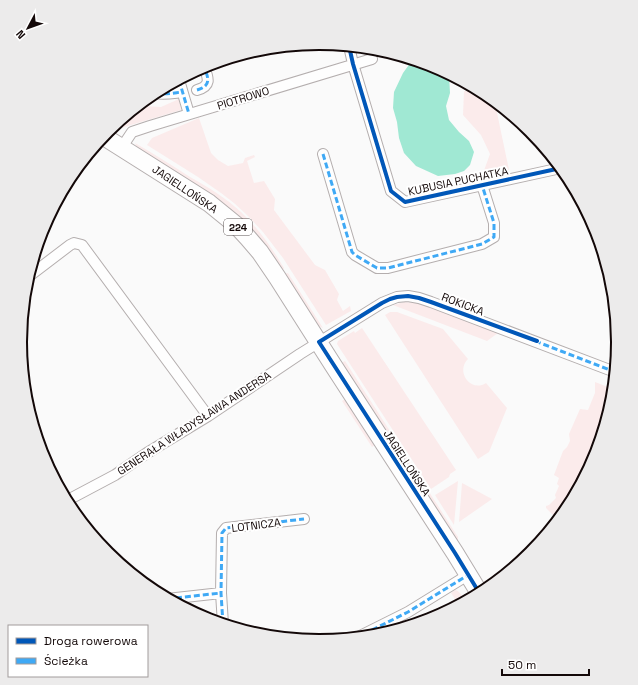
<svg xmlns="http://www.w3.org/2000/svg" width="638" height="685" font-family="'Space Grotesk',sans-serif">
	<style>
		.green { fill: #fbebeb }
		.water { fill: #a0e8d3 }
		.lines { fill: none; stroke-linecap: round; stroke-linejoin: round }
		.street-casing { stroke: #b4aeae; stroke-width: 12 }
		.primary-casing { stroke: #b4aeae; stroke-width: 19 }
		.street { stroke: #fefefe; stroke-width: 10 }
		.primary { stroke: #fefefe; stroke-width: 17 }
		.quiet { stroke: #3fa9f5; stroke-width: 3; stroke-dasharray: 6 3; stroke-linecap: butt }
		.cycleway-casing { stroke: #fff; stroke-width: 6 }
		.cycleway { stroke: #0057b8; stroke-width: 4 }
		.labels { text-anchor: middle; stroke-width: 4; stroke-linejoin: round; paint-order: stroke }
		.shield { fill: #fff; stroke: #5a5252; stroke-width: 1 }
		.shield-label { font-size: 10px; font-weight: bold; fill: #130808 }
		.street-label { font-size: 11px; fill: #130808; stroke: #fff }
		.rim { fill: none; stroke: #130808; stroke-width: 2 }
	</style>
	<rect width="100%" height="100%" fill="#fafafa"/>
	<!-- green -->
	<path class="green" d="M 477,90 L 485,94 L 500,106 L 496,108 L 509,170 L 482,176 L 490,154 L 481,135 L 463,115 L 464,91 Z
		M 179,99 L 181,110 L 121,128 L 116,125 L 141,104 L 144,106 L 161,107 Z
		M 199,118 L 211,153 L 218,160 L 228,166 L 243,163 L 245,158 L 254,155 L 255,157 L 247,161 L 254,183 L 264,181 L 275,199 L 274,210 L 315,265 L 325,270 L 339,294 L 337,300 L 343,311 L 350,306 L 351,311 L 326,325 L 283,258 L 263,232 L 248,216 L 234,203 L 221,193 L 198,177 L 147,145 L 152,138 Z
		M 135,143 C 154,154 172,165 190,177 C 208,187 226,198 241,212 C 258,228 272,248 284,268 L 282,272 L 137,148 Z
		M 288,273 L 323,328 L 317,325 L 284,274 Z
		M 404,302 L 417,303 L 427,306 L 498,333 L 487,341 L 393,305 Z
		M 390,312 L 397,312 L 443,329 L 468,359 C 455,372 471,393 486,383 L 507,408 L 489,452 L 478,459 L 385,315 Z
		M 362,328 L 456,470 L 450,474 L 449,477 L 431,489 L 337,344 L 338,341 L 354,331 L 355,333 Z
		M 345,361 L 458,537 L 458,544 L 341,363 Z
		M 595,382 L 613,389 L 611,396 L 613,397 L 612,401 L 595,457 L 567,509 L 558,520 L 546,508 L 546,506 L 549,505 L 556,498 L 555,495 L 559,486 L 557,484 L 559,478 L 554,475 L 563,451 L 567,447 L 570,441 L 569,434 L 580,409 L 588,410 L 595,393 Z
		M 345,399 L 375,445 L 372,447 L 342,401 Z
		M 458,481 L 454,525 L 435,495 Z
		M 462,483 L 492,499 L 459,522 Z
		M 455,590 C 460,591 463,597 465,602 L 459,605 L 451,593 Z"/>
	<!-- water -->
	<path class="water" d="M 414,60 L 434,66 L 449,75 L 450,93 L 446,106 L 449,120 L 459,132 L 469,141 L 474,152 L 470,165 L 464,171 L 455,174 L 438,176 L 416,166 L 404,153 L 399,138 L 397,122 L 393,108 L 394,92 L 403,73 L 411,62 Z"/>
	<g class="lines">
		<!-- street casing -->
		<g class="street-casing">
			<path id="street" d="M 349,46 L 353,64 L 391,191 L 405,202 L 561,168
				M 179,80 L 189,114
				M 197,90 C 211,86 209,79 204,67
				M 155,93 C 164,95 173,93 182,92
				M 122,147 L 132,132 L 150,126 L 372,59
				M 323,154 L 352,252 L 355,255 L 377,268 L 388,268 L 482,244 L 494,237 L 494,223 L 482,185
				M 28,277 L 70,245 L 74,243 L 82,245 L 208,416
				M 66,501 L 115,475 L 147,453 L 208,416 L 300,354 L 382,303 L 397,297 L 408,296 L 419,298 L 431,302 L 615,372
				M 167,599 L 221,593
				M 223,624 L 221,593 L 222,533 L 226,528 L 304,519
				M 356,638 L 408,612 L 468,575"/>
		</g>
		<!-- primary casing -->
		<g class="primary-casing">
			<path id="primary" d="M 103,136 L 209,203 L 236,225 L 248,238 L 260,252 L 277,277 L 333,365 L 455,553 L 480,594"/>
		</g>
		<!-- street -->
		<use href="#street" class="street"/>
		<!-- primary -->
		<use href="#primary" class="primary"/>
		<!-- quiet -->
		<path class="quiet" d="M 179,80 L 189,114
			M 197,90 C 211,86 209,79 204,67
			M 155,93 C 164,95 173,93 182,92
			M 323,154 L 352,252 L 355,255 L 377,268 L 388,268 L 482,244 L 494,237 L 494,223 L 482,185
			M 535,341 L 615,372
			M 167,599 L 221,593
			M 223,624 L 221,593 L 222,533 L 226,528 L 304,519
			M 356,638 L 408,612 L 468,575"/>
		<!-- cycleway casing -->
		<g class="cycleway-casing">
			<path id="cycleway" d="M 349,46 L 353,64 L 391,191 L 405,202 L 561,168
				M 480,594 L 455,553 L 319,342 L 382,303 L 390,299 L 397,297 L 408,296 L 419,298 L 431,302 L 537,341"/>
		</g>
		<!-- cycleway -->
		<use href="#cycleway" class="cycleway"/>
	</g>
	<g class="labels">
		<!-- shield labels -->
		<rect class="shield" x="224" y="219" width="28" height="16" rx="3"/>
		<g class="shield-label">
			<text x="238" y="231">224</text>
		</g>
		<!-- street labels -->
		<g class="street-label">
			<text transform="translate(243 98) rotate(-17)" y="4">PIOTROWO</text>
			<text transform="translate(458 181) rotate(-12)" y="4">KUBUSIA PUCHATKA</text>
			<text transform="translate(185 189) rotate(34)" y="4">JAGIELLOŃSKA</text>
			<text transform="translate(463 304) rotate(21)" y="4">ROKICKA</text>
			<text transform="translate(194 423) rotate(-33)" y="4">GENERAŁA WŁADYSŁAWA ANDERSA</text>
			<text transform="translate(407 463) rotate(57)" y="4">JAGIELLOŃSKA</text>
			<text transform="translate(256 525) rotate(-7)" y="4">LOTNICZA</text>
		</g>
	</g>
	<!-- crop -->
	<path d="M0 0H638V685H0ZM27 342a292 292 0 1 1 584 0a292 292 0 1 1-584 0Z" fill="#ecebeb" fill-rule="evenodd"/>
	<path class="rim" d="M27 342a292 292 0 1 1 584 0a292 292 0 1 1-584 0Z"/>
	<!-- legend -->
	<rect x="8" y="625" width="140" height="52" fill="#ffffff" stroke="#a19c9c"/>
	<rect x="16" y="638" width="20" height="6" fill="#0057b8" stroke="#a19c9c"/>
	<text x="44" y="645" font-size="12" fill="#130808">Droga rowerowa</text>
	<rect x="16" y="658" width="20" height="6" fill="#3fa9f5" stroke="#a19c9c"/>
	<text x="44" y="665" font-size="12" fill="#130808">Ścieżka</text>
	<!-- north arrow -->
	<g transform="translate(28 28) rotate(229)" stroke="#ffffff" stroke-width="3" paint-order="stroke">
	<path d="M0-3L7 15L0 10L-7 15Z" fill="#130808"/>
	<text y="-6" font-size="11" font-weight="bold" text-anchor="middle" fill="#130808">N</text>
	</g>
	<!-- scale -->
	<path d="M502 669v6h87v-6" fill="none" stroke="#130808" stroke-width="2"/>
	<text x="508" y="669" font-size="12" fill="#130808" stroke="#ffffff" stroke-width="3" paint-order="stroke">50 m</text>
</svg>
